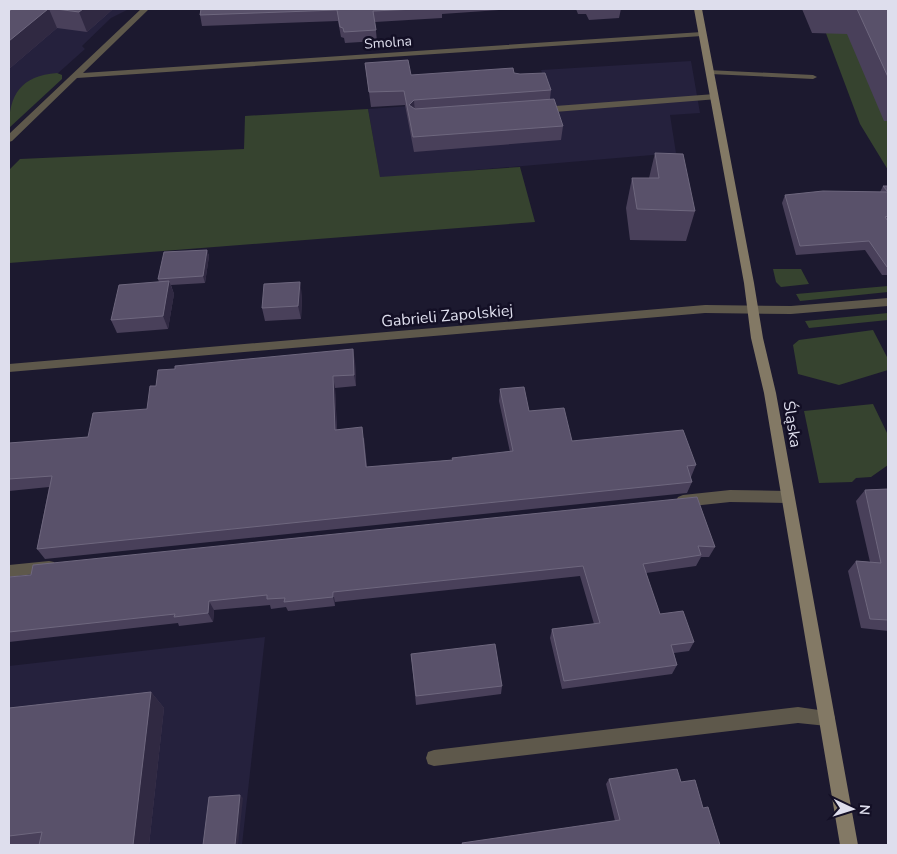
<svg xmlns="http://www.w3.org/2000/svg" width="897" height="854" font-family="'Nunito Sans',sans-serif">
	<style>
		.built { fill: #25213d }
		.green { fill: #36432f }
		.lines { fill: none; stroke-linecap: round; stroke-linejoin: round }
		.lane { fill: #5e584b; fill-rule: evenodd }
		.street { fill: #5e584b; fill-rule: evenodd }
		.secondary { fill: #837965; fill-rule: evenodd }
		.wall { fill: #49405a }
		.shaded-wall { fill: #302942 }
		.building { fill: #59516a; stroke: #6e677e }
		.labels { text-anchor: middle; stroke-width: 5; stroke-linejoin: round; paint-order: stroke }
		.far-street-label { font-size: 14px; fill: #dedeed; stroke: #130f25 }
		.street-label { font-size: 16px; fill: #dedeed; stroke: #130f25 }
	</style>
	<rect width="100%" height="100%" fill="#1c192f"/>
	<!-- built -->
	<path class="built" d="M 23,9 L 129,9 L 111,18 L 82,46 L 85,49 L 9,117 L 9,18 Z
		M 691,61 L 700,113 L 670,115 L 676,153 L 380,178 L 368,109 L 550,96 L 541,70 Z
		M 265,637 L 242,845 L 9,845 L 9,666 Z"/>
	<!-- green -->
	<path class="green" d="M 818,12 L 888,15 L 888,170 L 860,124 Z
		M 57,73 L 62,75 L 62,79 L 9,128 C 9,94 21,76 57,73 Z
		M 368,109 L 380,177 L 520,167 L 535,222 L 9,263 L 9,170 L 20,159 L 244,149 L 245,116 Z
		M 773,269 L 801,269 L 809,284 L 781,287 L 776,282 Z
		M 888,286 L 888,292 L 800,301 L 796,294 Z
		M 888,313 L 888,320 L 809,328 L 805,321 Z
		M 873,330 L 888,359 L 888,370 L 839,385 L 798,374 L 793,345 L 799,340 Z
		M 873,404 L 888,435 L 888,465 L 871,477 L 856,478 L 852,482 L 819,483 L 804,411 Z"/>
	<g class="lines">
		<!-- lane -->
		<path class="lane" d="M 707,70 L 813,75 L 817,77 L 813,79 L 710,74 L 706,72 Z
			M 715,94 L 718,95 L 718,99 L 542,113 L 538,110 L 542,107 Z
			M 730,490 L 787,491 L 792,493 L 794,497 L 792,501 L 787,503 L 730,502 L 683,507 L 678,505 L 676,501 L 678,497 L 683,495 Z
			M 49,561 L 54,562 L 56,567 L 54,572 L 9,577 L 9,565 Z
			M 798,707 L 833,712 L 835,718 L 833,724 L 827,726 L 798,723 L 434,766 L 428,764 L 426,758 L 428,752 L 434,750 Z"/>
		<!-- street -->
		<path class="street" d="M 141,9 L 149,9 L 83,73 L 702,32 L 706,34 L 702,36 L 77,78 L 12,141 L 9,142 L 9,134 Z
			M 888,298 L 888,306 L 791,314 L 705,313 L 9,372 L 9,364 L 705,305 L 791,306 Z"/>
		<!-- secondary -->
		<path class="secondary" d="M 694,9 L 702,9 L 754,283 L 763,338 L 776,393 L 858,845 L 840,845 L 764,393 L 751,338 L 744,283 Z"/>
	</g>
	<!-- wall -->
	<path class="wall" d="M 12,9 L 113,9 L 87,32 L 57,28 L 9,69 L 9,12 Z
		M 201,9 L 621,9 L 619,18 L 589,20 L 586,14 L 578,14 L 576,9 L 514,9 L 442,14 L 442,18 L 375,22 L 377,41 L 345,43 L 344,38 L 341,37 L 338,21 L 202,26 L 200,15 Z
		M 802,9 L 888,9 L 888,121 L 884,121 L 847,34 L 812,33 Z
		M 365,63 L 411,75 L 514,73 L 551,90 L 550,99 L 563,126 L 561,140 L 414,152 L 405,105 L 371,107 Z
		M 655,153 L 695,211 L 686,241 L 630,240 L 626,208 L 632,178 L 649,178 Z
		M 883,186 L 888,186 L 888,275 L 882,275 L 865,250 L 796,255 L 782,203 L 785,195 L 880,192 Z
		M 207,250 L 209,256 L 205,283 L 171,285 L 174,294 L 168,329 L 117,333 L 111,320 L 159,282 L 158,279 Z
		M 302,295 L 301,319 L 265,321 L 262,308 Z
		M 355,361 L 356,386 L 335,388 L 337,430 L 364,438 L 367,467 L 452,460 L 510,452 L 499,401 L 500,389 L 529,411 L 572,441 L 696,465 L 691,477 L 690,477 L 692,482 L 687,493 L 45,559 L 37,549 L 49,487 L 9,491 L 9,443 L 88,437 L 147,409 L 156,386 Z
		M 888,489 L 888,631 L 861,628 L 848,571 L 856,561 L 870,562 L 856,501 L 865,490 Z
		M 697,497 L 715,547 L 709,557 L 701,557 L 696,566 L 646,573 L 660,614 L 694,642 L 689,651 L 674,653 L 677,665 L 672,674 L 562,689 L 550,638 L 552,629 L 594,624 L 580,576 L 335,602 L 335,606 L 288,611 L 286,607 L 271,609 L 270,605 L 214,610 L 213,622 L 179,626 L 178,623 L 9,642 L 9,577 Z
		M 411,654 L 502,686 L 501,694 L 416,705 Z
		M 151,692 L 164,708 L 149,845 L 9,845 L 9,708 Z
		M 609,779 L 681,782 L 703,808 L 615,821 L 606,784 Z"/>
	<!-- shaded-wall -->
	<path class="shaded-wall" d="M 48,9 L 49,9 L 57,28 L 9,69 L 9,41 Z
		M 83,9 L 113,9 L 87,32 L 79,12 Z
		M 414,100 L 415,114 L 409,105 Z
		M 207,250 L 209,256 L 205,283 L 203,276 Z
		M 169,281 L 174,294 L 168,329 L 163,316 Z
		M 300,282 L 302,295 L 301,319 L 298,306 Z
		M 353,349 L 355,361 L 356,386 L 354,375 Z
		M 333,376 L 335,388 L 337,441 L 335,430 Z
		M 333,592 L 335,602 L 335,606 L 333,597 Z
		M 209,601 L 214,610 L 213,622 L 208,613 Z
		M 151,692 L 164,708 L 149,845 L 133,845 Z
		M 240,795 L 243,798 L 238,845 L 235,845 Z"/>
	<!-- building -->
	<path class="building" d="M 12,9 L 48,9 L 9,41 L 9,12 Z
		M 56,9 L 83,9 L 79,12 Z
		M 201,9 L 416,9 L 373,11 L 376,30 L 344,32 L 343,28 L 340,27 L 337,10 L 200,15 Z
		M 857,9 L 888,9 L 888,77 Z
		M 408,60 L 411,75 L 513,68 L 514,73 L 520,74 L 545,73 L 551,90 L 414,100 L 409,105 L 415,109 L 554,99 L 563,126 L 413,137 L 404,91 L 369,92 L 365,63 Z
		M 655,153 L 683,154 L 695,211 L 637,209 L 632,178 L 659,178 Z
		M 883,186 L 888,186 L 888,216 L 885,217 L 888,221 L 888,267 L 887,267 L 869,241 L 800,246 L 785,195 L 823,191 L 888,192 Z
		M 207,250 L 203,276 L 158,279 L 164,252 Z
		M 169,281 L 163,316 L 111,320 L 119,285 Z
		M 300,282 L 298,306 L 262,308 L 264,284 Z
		M 353,349 L 354,375 L 333,376 L 335,430 L 362,427 L 366,467 L 453,460 L 452,458 L 513,451 L 500,389 L 524,387 L 529,411 L 564,408 L 572,441 L 683,430 L 696,465 L 687,466 L 692,482 L 37,549 L 52,476 L 9,479 L 9,443 L 88,437 L 93,413 L 147,409 L 150,386 L 156,386 L 158,370 L 175,369 L 175,366 Z
		M 888,489 L 888,620 L 870,619 L 856,561 L 881,563 L 865,490 Z
		M 697,497 L 715,547 L 698,546 L 701,555 L 643,564 L 660,614 L 683,611 L 694,642 L 671,645 L 677,665 L 564,681 L 552,629 L 600,623 L 583,566 L 333,592 L 333,597 L 284,602 L 285,598 L 267,599 L 267,595 L 209,601 L 208,613 L 174,617 L 175,614 L 9,632 L 9,577 L 31,575 L 33,565 Z
		M 495,644 L 502,686 L 416,696 L 411,654 Z
		M 151,692 L 133,845 L 39,845 L 42,832 L 9,836 L 9,708 Z
		M 677,769 L 681,782 L 695,780 L 703,808 L 708,807 L 720,845 L 463,845 L 462,843 L 620,820 L 609,779 Z
		M 240,795 L 235,845 L 203,845 L 209,797 Z"/>
	<g class="labels">
		<!-- far-street labels -->
		<g class="far-street-label">
			<text transform="translate(388 42) rotate(-4)" y="5">Smolna</text>
		</g>
		<!-- street labels -->
		<g class="street-label">
			<text transform="translate(447 315) rotate(-5)" y="6">Gabrieli Zapolskiej</text>
			<text transform="translate(793 424) rotate(81)" y="6">Śląska</text>
		</g>
	</g>
	<!-- border -->
	<rect width="897" height="854" fill="none" stroke="#dedeed" stroke-width="20"/>
	<!-- north arrow -->
	<g transform="translate(852 809) rotate(94)" stroke="#130f25" stroke-width="4" paint-order="stroke">
	<path d="M0-4L9 19L0 12L-9 19Z" fill="#dedeed"/>
	<text y="-8" font-size="14" font-weight="bold" text-anchor="middle" fill="#dedeed">N</text>
	</g>
</svg>
